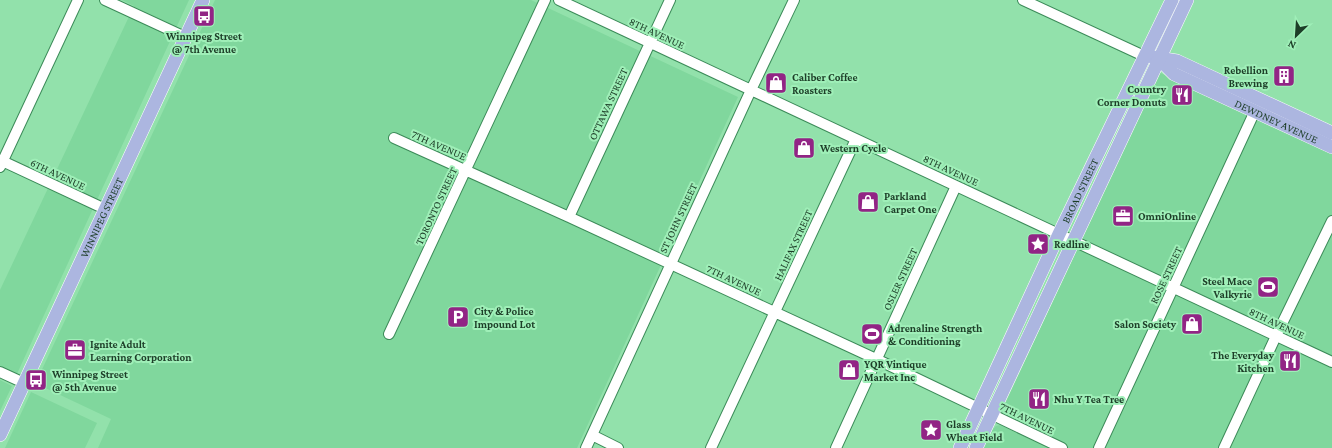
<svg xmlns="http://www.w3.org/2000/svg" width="1332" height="448" font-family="'Crimson Pro',serif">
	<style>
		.built { fill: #80d79d }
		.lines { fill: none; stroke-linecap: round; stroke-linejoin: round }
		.minor-casing { stroke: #3c8b59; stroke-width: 12 }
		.major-casing { stroke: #fff; stroke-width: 14 }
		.minor { stroke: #fff; stroke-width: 10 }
		.major { stroke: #acb6e0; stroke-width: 13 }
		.labels { text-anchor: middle; stroke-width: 4; stroke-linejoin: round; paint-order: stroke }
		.street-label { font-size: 11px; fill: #1d3e28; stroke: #9fefb8 }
		.poi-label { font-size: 11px; font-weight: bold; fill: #1d3e28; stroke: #9fefb8; text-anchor: start }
	</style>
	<rect width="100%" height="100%" fill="#92e1ab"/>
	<!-- built -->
	<path class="built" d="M 122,0 L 189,0 L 16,376 L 0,368 L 0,290 L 134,6 Z
		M 215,0 L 531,0 L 738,97 L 577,448 L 98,448 L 111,419 L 39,385 L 41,380 L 38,378 Z
		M 1158,72 L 1332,150 L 1332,448 L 984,448 L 993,429 L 996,426 L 1000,425 L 1036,442 L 1042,428 L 1006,411 L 1004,406 L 1126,143 Z
		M 0,380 L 12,386 L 0,411 Z
		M 31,392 L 97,423 L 85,448 L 5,448 Z"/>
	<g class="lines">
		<!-- minor casing -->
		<g class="minor-casing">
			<path id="minor" d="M 105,0 L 185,37
				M 559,0 L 1332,362
				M 1023,0 L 1144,56
				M 394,138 L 569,217 L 876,359 L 1062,448
				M 0,160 L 105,209
				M 0,167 L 78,0
				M 569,217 L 670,0
				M 389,334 L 545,0
				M 0,372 L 24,383
				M 592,435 L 618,448
				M 586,448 L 751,90 L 794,0
				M 711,448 L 856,139
				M 836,448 L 956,186
				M 1099,448 L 1255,111
				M 1224,448 L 1276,336 L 1332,221"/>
		</g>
		<!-- major casing -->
		<g class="major-casing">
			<g id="major">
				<path d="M 1152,57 L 1177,61 L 1332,133"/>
				<path id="s1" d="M 1159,59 L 1174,74 L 1332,147"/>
				<path id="s2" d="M 0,435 L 203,0"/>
				<path id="s3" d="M 960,448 L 1059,234 L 1172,0"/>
				<path d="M 976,448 L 1187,0"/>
			</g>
		</g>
		<!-- minor -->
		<use href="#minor" class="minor"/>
		<!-- major -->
		<use href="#major" class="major"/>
	</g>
	<!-- icons -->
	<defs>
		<g id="bus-square" transform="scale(1.15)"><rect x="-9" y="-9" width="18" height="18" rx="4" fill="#922485" stroke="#9fefb8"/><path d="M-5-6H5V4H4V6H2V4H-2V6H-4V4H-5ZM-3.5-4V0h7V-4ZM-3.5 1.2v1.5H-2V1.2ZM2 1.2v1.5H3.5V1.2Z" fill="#fff"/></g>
		<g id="building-square" transform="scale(1.15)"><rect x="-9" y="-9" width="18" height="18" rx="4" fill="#922485" stroke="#9fefb8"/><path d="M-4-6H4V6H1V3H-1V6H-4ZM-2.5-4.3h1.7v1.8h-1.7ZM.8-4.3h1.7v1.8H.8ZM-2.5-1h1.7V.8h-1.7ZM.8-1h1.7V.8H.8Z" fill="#fff"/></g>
		<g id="shop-square" transform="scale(1.15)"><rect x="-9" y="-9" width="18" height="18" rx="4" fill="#922485" stroke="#9fefb8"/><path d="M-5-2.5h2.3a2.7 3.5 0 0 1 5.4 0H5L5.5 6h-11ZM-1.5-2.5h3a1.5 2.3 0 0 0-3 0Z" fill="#fff"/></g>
		<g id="restaurant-square" transform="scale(1.15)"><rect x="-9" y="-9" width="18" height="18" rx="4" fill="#922485" stroke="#9fefb8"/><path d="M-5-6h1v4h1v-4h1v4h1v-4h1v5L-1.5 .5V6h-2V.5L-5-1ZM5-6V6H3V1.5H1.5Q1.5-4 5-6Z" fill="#fff"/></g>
		<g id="office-square" transform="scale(1.15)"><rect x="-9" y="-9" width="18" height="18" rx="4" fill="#922485" stroke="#9fefb8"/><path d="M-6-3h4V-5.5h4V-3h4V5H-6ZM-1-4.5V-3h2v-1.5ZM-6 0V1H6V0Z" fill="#fff"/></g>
		<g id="sight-square" transform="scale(1.15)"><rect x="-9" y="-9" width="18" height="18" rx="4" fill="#922485" stroke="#9fefb8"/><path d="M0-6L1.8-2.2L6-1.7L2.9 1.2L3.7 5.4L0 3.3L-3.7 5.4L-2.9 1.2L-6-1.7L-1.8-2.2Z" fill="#fff"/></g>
		<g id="stadium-square" transform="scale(1.15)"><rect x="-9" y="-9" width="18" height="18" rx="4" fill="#922485" stroke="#9fefb8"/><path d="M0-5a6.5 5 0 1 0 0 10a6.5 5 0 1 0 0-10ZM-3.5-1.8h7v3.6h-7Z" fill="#fff"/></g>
		<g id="parking-square" transform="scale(1.15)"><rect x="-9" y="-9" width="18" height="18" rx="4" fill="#922485" stroke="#9fefb8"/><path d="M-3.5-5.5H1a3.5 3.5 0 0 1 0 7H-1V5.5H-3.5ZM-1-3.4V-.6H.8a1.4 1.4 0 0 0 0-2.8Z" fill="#fff"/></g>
	</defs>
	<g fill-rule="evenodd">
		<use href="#bus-square" x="204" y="16"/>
		<use href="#building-square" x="1284" y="76"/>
		<use href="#shop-square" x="776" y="83"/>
		<use href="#restaurant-square" x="1182" y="95"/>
		<use href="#shop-square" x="804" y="148"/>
		<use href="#shop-square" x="868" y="202"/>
		<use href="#office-square" x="1123" y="216"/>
		<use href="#sight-square" x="1038" y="244"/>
		<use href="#stadium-square" x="1268" y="287"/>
		<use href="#parking-square" x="458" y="317"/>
		<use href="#shop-square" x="1192" y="324"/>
		<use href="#stadium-square" x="872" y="334"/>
		<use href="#office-square" x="75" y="350"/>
		<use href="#restaurant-square" x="1290" y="361"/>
		<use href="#shop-square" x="849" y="370"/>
		<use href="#bus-square" x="36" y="380"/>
		<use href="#restaurant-square" x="1039" y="399"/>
		<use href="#sight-square" x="931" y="430"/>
	</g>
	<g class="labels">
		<!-- street labels -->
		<g class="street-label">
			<text transform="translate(657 33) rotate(25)" y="4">8TH AVENUE</text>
			<text transform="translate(608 104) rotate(-65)" y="4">OTTAWA STREET</text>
			<text dy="4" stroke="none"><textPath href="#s1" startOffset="134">DEWDNEY AVENUE</textPath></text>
			<text transform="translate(439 145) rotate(24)" y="4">7TH AVENUE</text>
			<text transform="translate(951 170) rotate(25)" y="4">8TH AVENUE</text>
			<text transform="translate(58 174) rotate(25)" y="4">6TH AVENUE</text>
			<text dy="4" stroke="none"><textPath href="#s3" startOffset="284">BROAD STREET</textPath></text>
			<text transform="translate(436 206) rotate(-65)" y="4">TORONTO STREET</text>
			<text dy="4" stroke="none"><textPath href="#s2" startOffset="240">WINNIPEG STREET</textPath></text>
			<text transform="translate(678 218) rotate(-65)" y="4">ST JOHN STREET</text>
			<text transform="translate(793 245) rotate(-65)" y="4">HALIFAX STREET</text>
			<text transform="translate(1166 275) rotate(-65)" y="4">ROSE STREET</text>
			<text transform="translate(900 279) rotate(-65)" y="4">OSLER STREET</text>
			<text transform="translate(734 280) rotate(25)" y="4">7TH AVENUE</text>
			<text transform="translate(1277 323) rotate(25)" y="4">8TH AVENUE</text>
			<text transform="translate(1027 418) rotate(26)" y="4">7TH AVENUE</text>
		</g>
		<!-- poi labels -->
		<g class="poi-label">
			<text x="204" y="40" text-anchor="middle">Winnipeg Street<tspan x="204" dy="13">@ 7th Avenue</tspan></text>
			<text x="1268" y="74" text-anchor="end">Rebellion<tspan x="1268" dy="13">Brewing</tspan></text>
			<text x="792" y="81">Caliber Coffee<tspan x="792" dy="13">Roasters</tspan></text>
			<text x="1166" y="93" text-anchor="end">Country<tspan x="1166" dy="13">Corner Donuts</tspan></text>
			<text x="820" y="152">Western Cycle</text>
			<text x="884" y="200">Parkland<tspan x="884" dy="13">Carpet One</tspan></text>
			<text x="1138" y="220">OmniOnline</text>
			<text x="1054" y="248">Redline</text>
			<text x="1252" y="285" text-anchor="end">Steel Mace<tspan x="1252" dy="13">Valkyrie</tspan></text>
			<text x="474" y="315">City &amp; Police<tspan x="474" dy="13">Impound Lot</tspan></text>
			<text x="1176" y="328" text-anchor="end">Salon Society</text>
			<text x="888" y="332">Adrenaline Strength<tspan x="888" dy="13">&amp; Conditioning</tspan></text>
			<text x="90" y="348">Ignite Adult<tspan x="90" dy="13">Learning Corporation</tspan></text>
			<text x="1274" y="359" text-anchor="end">The Everyday<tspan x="1274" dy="13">Kitchen</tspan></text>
			<text x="864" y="368">YQR Vintique<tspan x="864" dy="13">Market Inc</tspan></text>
			<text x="52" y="378">Winnipeg Street<tspan x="52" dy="13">@ 5th Avenue</tspan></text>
			<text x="1054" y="403">Nhu Y Tea Tree</text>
			<text x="946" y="428">Glass<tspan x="946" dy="13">Wheat Field</tspan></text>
		</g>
	</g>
	<!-- north arrow -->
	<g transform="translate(1296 36) rotate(205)" stroke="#9fefb8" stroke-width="3" paint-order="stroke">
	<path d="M0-3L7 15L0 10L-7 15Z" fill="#1d3e28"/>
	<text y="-6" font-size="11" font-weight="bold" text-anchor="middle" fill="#1d3e28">N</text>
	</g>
</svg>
